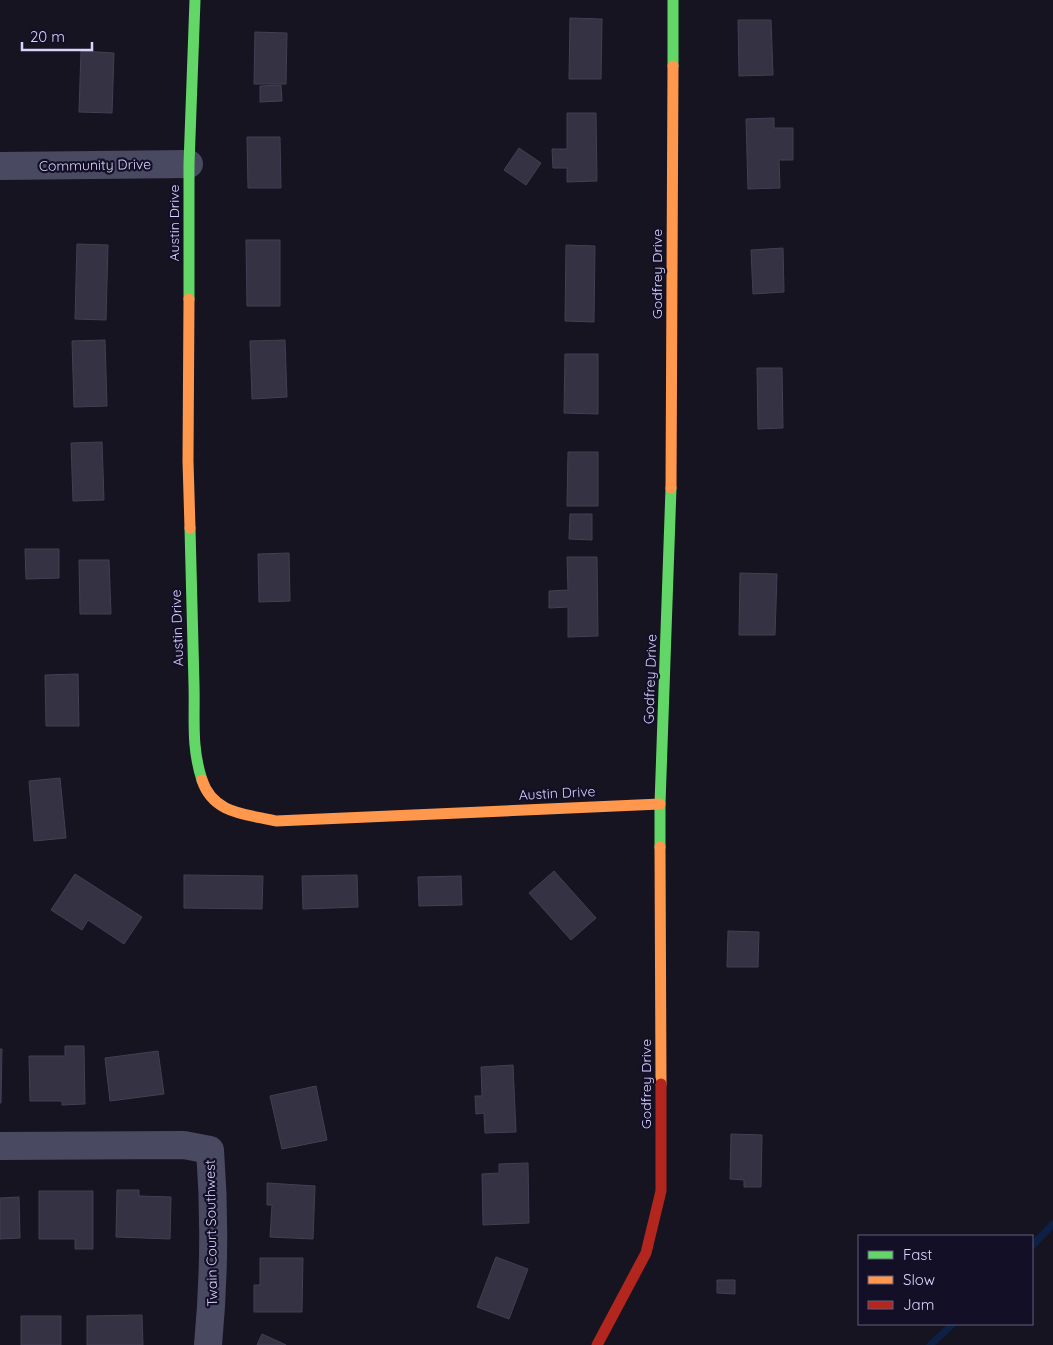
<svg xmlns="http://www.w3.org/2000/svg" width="1053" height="1345" font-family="Quicksand,sans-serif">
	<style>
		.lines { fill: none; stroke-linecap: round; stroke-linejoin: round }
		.stream { stroke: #0d2144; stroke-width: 7 }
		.building { fill: #343243; stroke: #433f54 }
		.street { stroke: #4a4962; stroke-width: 28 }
		.fast { stroke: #63d668; stroke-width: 11 }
		.slow { stroke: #ff974d; stroke-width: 11 }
		.jam { stroke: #b3261e; stroke-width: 11 }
		.labels { text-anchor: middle; stroke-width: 4.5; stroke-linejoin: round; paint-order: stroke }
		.street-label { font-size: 14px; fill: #d9d4ff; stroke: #130f26 }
	</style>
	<rect width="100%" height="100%" fill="#161421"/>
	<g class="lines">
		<!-- stream -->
		<path class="stream" d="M 1032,1246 L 1053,1224
			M 930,1345 L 953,1324"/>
	</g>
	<!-- building -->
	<path class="building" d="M 570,18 L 602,19 L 601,79 L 569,79 Z
		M 738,20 L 771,20 L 773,75 L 739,76 Z
		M 255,32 L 287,33 L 286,84 L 254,84 Z
		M 81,51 L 114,53 L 112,113 L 79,112 Z
		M 281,85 L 282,101 L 260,102 L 260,86 Z
		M 567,113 L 596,113 L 597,181 L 567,182 L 567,168 L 553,168 L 552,149 L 567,149 Z
		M 774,118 L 774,128 L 793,128 L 793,160 L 779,160 L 780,188 L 748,189 L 746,119 Z
		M 247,137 L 280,137 L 281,188 L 248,188 Z
		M 519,148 L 541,163 L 526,185 L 504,170 Z
		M 246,240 L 280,240 L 280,306 L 247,306 Z
		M 77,244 L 108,245 L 106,320 L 75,319 Z
		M 566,245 L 595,246 L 594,322 L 565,321 Z
		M 783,248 L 784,292 L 753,294 L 751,250 Z
		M 105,340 L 107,406 L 74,407 L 72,341 Z
		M 285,340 L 287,397 L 252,399 L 250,341 Z
		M 565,354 L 598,354 L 598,414 L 564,413 Z
		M 757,368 L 782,368 L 783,428 L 758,429 Z
		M 102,442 L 104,500 L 73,501 L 71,443 Z
		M 568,452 L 598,452 L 598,506 L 567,506 Z
		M 570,514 L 592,514 L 592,540 L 569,539 Z
		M 25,549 L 59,549 L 59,578 L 26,579 Z
		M 289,553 L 290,601 L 259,602 L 258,554 Z
		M 567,557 L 597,557 L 598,636 L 568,637 L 568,607 L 549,608 L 549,591 L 568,590 Z
		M 79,560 L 109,560 L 111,614 L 80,614 Z
		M 740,573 L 777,574 L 775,635 L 739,635 Z
		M 78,674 L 79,726 L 46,726 L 45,675 Z
		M 60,778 L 66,838 L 34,841 L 29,781 Z
		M 554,871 L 596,918 L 571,940 L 529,893 Z
		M 75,874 L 142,917 L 124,944 L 88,920 L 82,930 L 51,910 Z
		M 184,875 L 263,876 L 262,909 L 184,908 Z
		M 357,875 L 358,907 L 303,909 L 302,876 Z
		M 461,876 L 462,905 L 419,906 L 418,877 Z
		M 728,931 L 759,932 L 758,967 L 727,967 Z
		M 65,1046 L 84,1046 L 85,1104 L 62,1105 L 62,1101 L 30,1101 L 29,1056 L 65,1056 Z
		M 0,1049 L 2,1049 L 1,1103 L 0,1103 Z
		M 158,1051 L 164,1094 L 110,1101 L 105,1058 Z
		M 513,1065 L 516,1132 L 485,1133 L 484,1113 L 476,1114 L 475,1096 L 482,1096 L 481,1067 Z
		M 316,1086 L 327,1140 L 282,1149 L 270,1096 Z
		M 731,1134 L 762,1135 L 761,1187 L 744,1187 L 744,1180 L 730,1179 Z
		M 528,1163 L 529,1223 L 483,1225 L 482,1174 L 499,1173 L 499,1164 Z
		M 267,1183 L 315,1186 L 313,1239 L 270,1237 L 272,1205 L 267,1205 Z
		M 117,1190 L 139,1190 L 139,1196 L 171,1197 L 170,1239 L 116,1237 Z
		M 39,1191 L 93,1191 L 93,1249 L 75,1249 L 75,1239 L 39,1239 Z
		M 19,1197 L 20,1238 L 0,1239 L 0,1198 Z
		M 496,1257 L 528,1269 L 509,1319 L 477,1307 Z
		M 260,1258 L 303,1258 L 302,1312 L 254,1312 L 254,1285 L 260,1285 Z
		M 717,1280 L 735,1280 L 735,1294 L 717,1293 Z
		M 142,1315 L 143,1345 L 87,1345 L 87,1316 Z
		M 21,1316 L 61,1316 L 61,1345 L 21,1345 Z
		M 262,1334 L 286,1345 L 257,1345 Z"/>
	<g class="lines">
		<!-- street -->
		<path class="street" d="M 0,166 L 189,164
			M 0,1146 L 184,1145 L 210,1150 C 215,1215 214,1281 208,1345"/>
		<!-- fast -->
		<path class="fast" d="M 673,66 L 673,0
			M 189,299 L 189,164 L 195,0
			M 190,528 C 191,580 193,633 194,685 C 195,720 191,746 202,780
			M 660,847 L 660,804 L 671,488"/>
		<!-- slow -->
		<path class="slow" d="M 189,299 L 188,461 L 190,528
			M 671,488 L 673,66
			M 202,780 C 213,814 246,814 276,821 L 660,804
			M 660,847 L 661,1084"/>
		<!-- jam -->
		<path class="jam" d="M 597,1345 L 646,1253 L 661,1191 L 661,1084"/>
	</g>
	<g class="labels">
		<!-- street labels -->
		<g class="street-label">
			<text transform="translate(95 165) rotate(-1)" y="5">Community Drive</text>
			<text transform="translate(174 223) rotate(-90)" y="5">Austin Drive</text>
			<text transform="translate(657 274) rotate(-90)" y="5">Godfrey Drive</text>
			<text transform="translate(177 628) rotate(-92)" y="5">Austin Drive</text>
			<text transform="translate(650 679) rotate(-88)" y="5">Godfrey Drive</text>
			<text transform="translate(557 793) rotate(-3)" y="5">Austin Drive</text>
			<text transform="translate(646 1084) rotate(-90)" y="5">Godfrey Drive</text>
			<text transform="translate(211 1233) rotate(-91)" y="5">Twain Court Southwest</text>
		</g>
	</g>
	<!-- legend -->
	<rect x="858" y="1235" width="175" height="90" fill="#130f26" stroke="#625e7d"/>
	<rect x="868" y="1251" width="25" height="8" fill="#63d668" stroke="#625e7d"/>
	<text x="903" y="1260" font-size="15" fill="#d9d4ff">Fast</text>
	<rect x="868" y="1276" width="25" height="8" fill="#ff974d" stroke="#625e7d"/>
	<text x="903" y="1285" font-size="15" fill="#d9d4ff">Slow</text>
	<rect x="868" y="1301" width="25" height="8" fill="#b3261e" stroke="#625e7d"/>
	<text x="903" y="1310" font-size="15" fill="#d9d4ff">Jam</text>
	<!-- scale -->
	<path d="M22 42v8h70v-8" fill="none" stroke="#d9d4ff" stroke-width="2.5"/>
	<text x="30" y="42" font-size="15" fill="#d9d4ff" stroke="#130f26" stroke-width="4" paint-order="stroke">20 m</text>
</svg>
